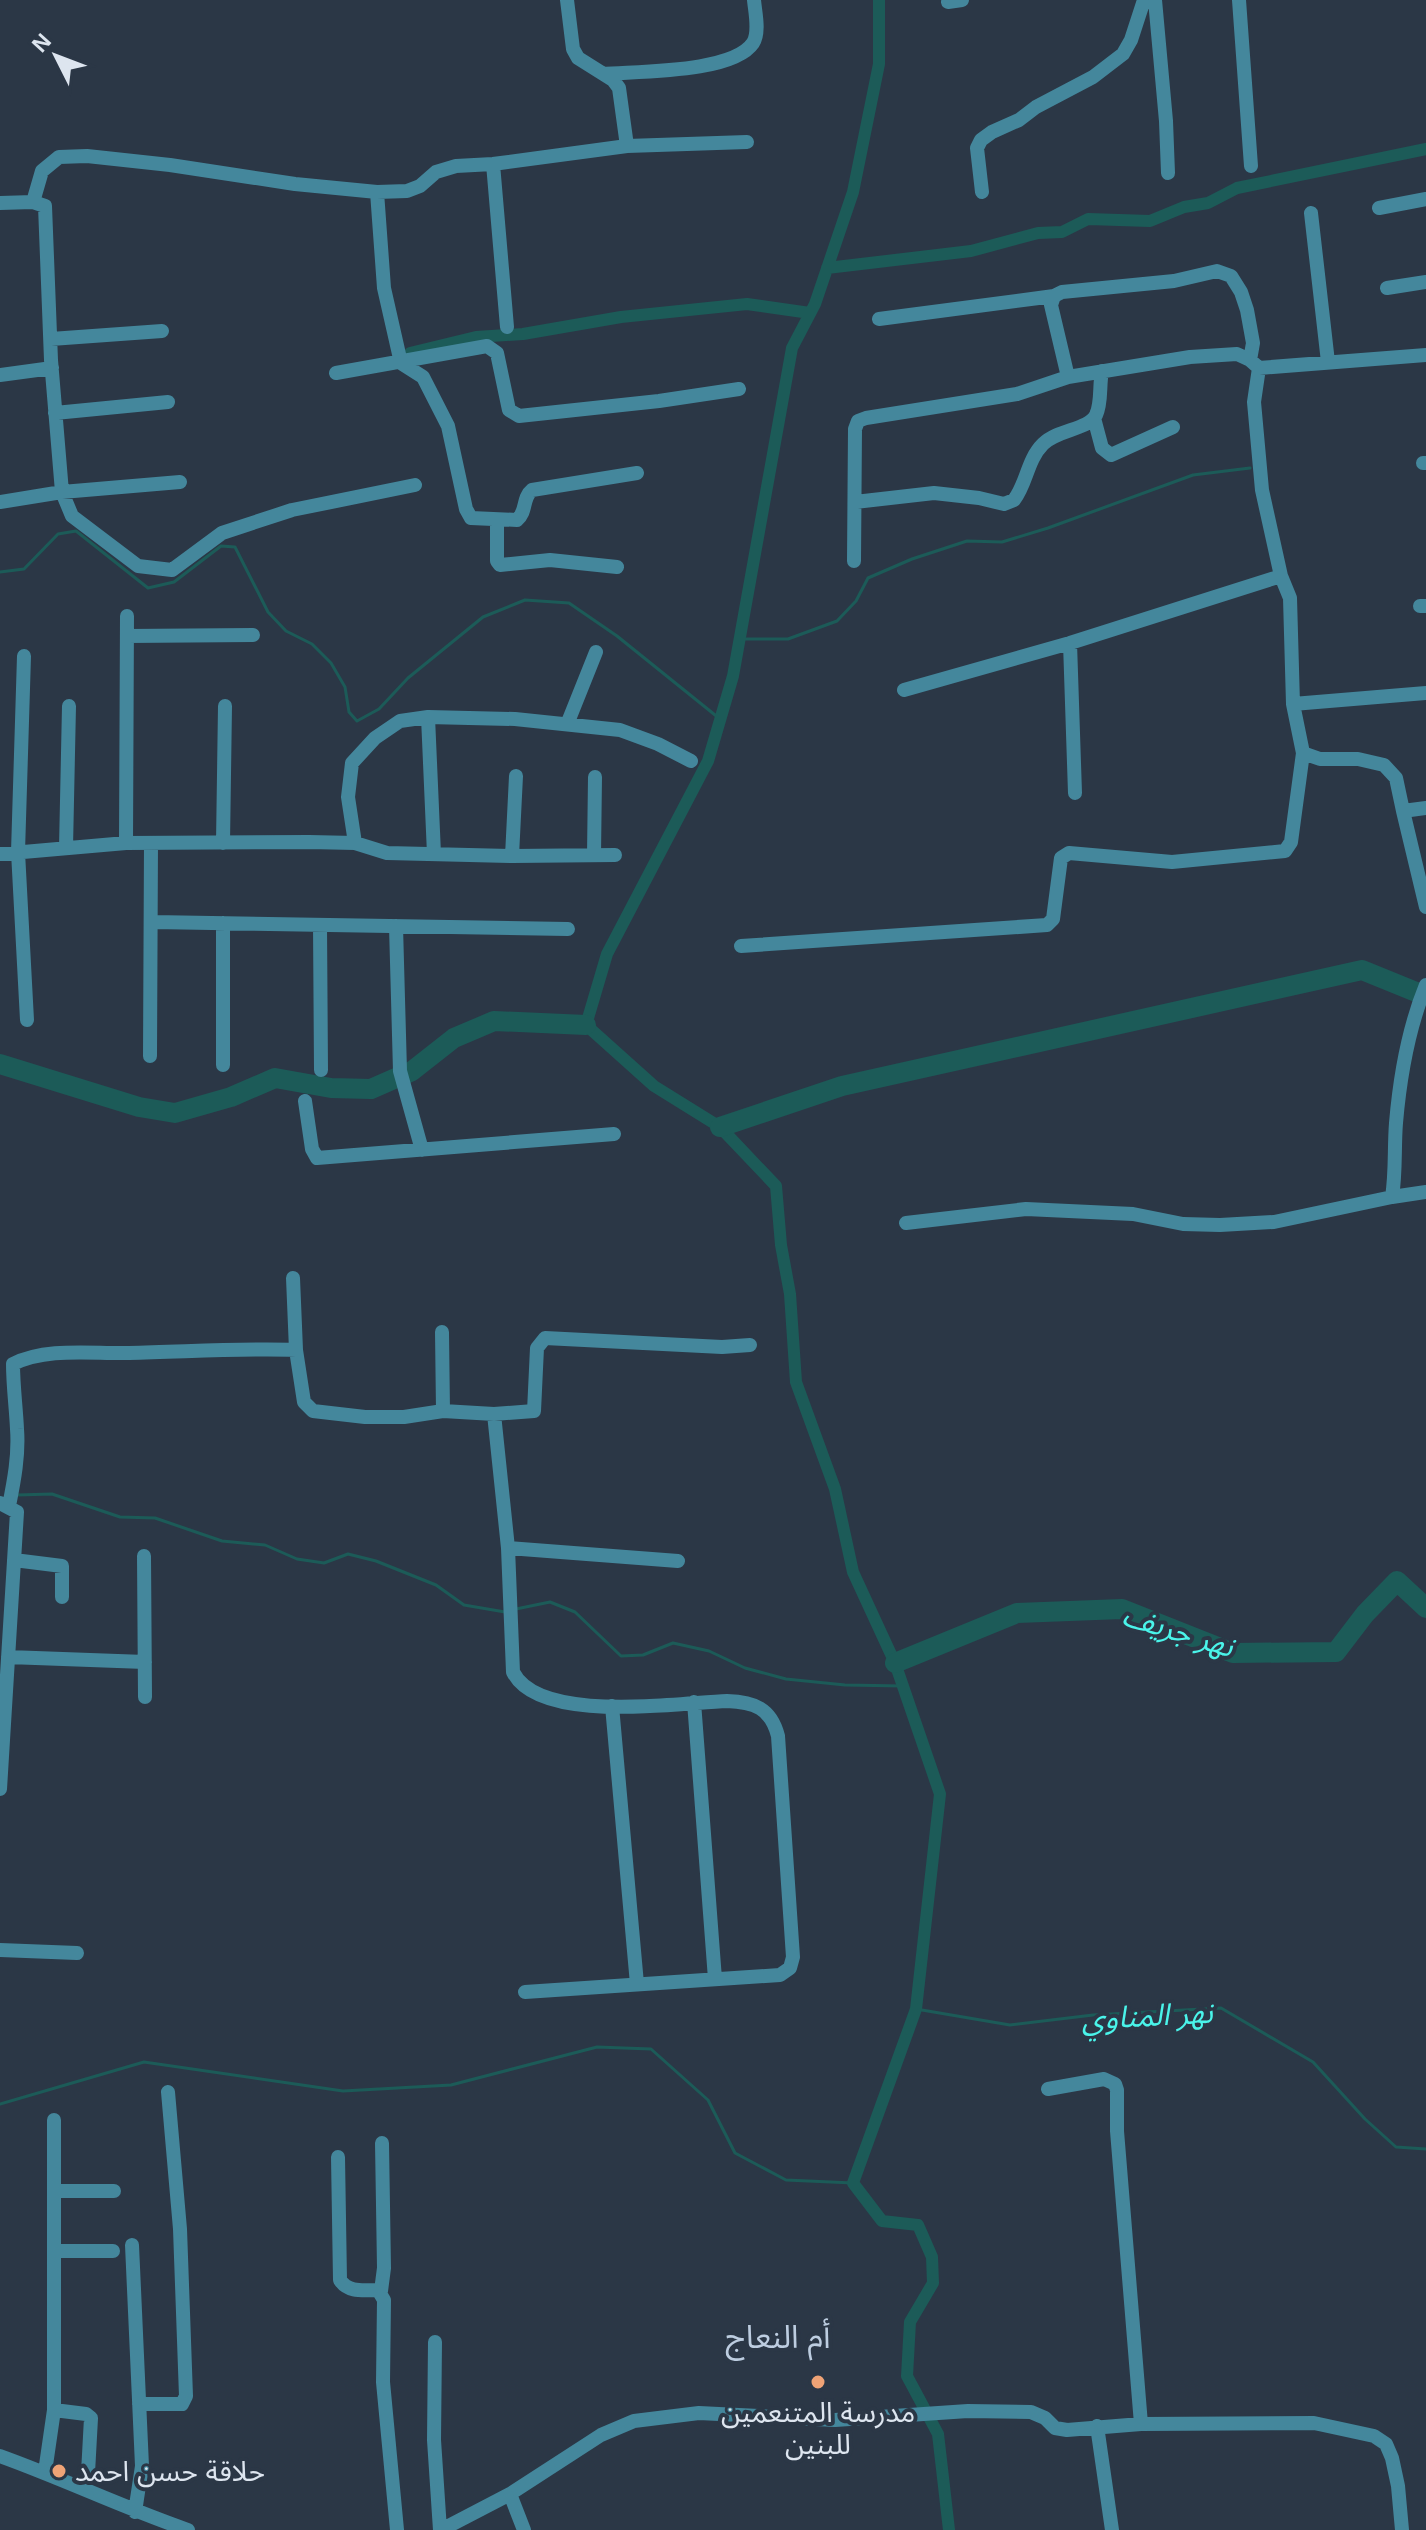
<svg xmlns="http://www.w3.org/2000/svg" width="1426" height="2530" viewBox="0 0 1426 2530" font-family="Helvetica,'Noto Sans Arabic',sans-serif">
  <rect width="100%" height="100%" fill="#2b3746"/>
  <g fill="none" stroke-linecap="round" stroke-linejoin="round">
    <path stroke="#1c5b58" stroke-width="3" d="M0 572 24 569 58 534 76 531 148 588 174 582 221 546 235 547 268 612 286 631 312 644 331 663 345 687 349 712 357 721 379 709 408 678 483 617 525 600 569 603 617 636 720 719
      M739 639H788L837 621 856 601 868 578 912 559 967 541 1002 542 1048 528 1193 475 1250 468
      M17 1495 52 1494 120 1517 155 1518 222 1541 265 1545 297 1559 324 1563 348 1554 376 1561 436 1585 464 1605 505 1612
      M516 1609 550 1602 575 1612 621 1656 643 1655 673 1643 709 1651 745 1668 786 1679 845 1685 903 1686
      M916 2009 1010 2025 1093 2015 1221 2008 1313 2062 1365 2119 1396 2147 1426 2149
      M0 2104 144 2062 343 2091 451 2085 597 2047 651 2049 708 2100 735 2153 786 2180 853 2183"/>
    <path stroke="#1c5b58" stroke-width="12" d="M879 0V64L853 192 815 304 792 348 733 676 708 761 607 954 586 1025 654 1086 720 1127 776 1186 781 1245 790 1294 796 1382 835 1489 853 1572 895 1663 940 1794 916 2009 853 2183 882 2221 918 2225 932 2257 933 2283 910 2322 907 2376 938 2434 949 2530
      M827 268 971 251 1038 233 1062 232 1088 219 1150 221 1184 207 1208 203 1237 188 1426 149
      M410 353 476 337 523 334 621 317 747 304 810 313"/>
    <path stroke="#1c5b58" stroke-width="20" d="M0 1064 139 1107 175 1113 231 1097 275 1078 331 1088 371 1089 412 1071 454 1038 494 1021 586 1025
      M720 1127 842 1086 1362 970 1426 996
      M895 1663 1017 1613 1122 1609 1233 1653 1336 1652 1365 1614 1397 1581 1426 1608"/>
    <path stroke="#44879c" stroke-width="14" d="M567 0 573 49 578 58 613 80 619 88 627 146
      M1155 0 1166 121 1168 173
      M1239 0 1251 166
      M948 2 962 0
      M603 74C638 71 733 73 753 43 760 32 755 12 754 0
      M493 164 507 327
      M377 192 384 288 401 363 423 377 448 426 466 509 471 518 517 520C527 512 522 498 532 490L637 473
      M982 192 977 148 981 140 992 132 1019 120 1036 107 1093 77 1123 54 1131 40 1144 0
      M33 202 45 206 51 360 62 492 72 516 138 566 172 570 222 533 292 510 415 485
      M0 203 33 202 42 171 59 157 87 156 170 165 295 184 377 192 407 191 420 186 436 172 456 166 493 164 627 146 747 142
      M1379 208 1426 199
      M1311 213 1328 362
      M1387 288 1426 282
      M879 319 1054 296
      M51 339 162 331
      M1426 355 1259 368 1254 402 1262 490 1281 576 1290 598 1293 704 1303 753 1320 759H1358L1384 765 1396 778 1403 811 1426 808
      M336 373 487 346 497 353 509 410 519 416 659 401 739 389
      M0 375 52 368
      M1068 377 1051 305 1054 296 1062 292 1174 281 1217 271 1231 276 1241 292 1247 310 1253 343 1250 360
      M55 413 168 402
      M1094 418 1102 448 1111 455 1173 427
      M1423 463H1426
      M0 502 62 492 180 482
      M855 502 934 493 979 498 1004 504 1014 500C1027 483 1027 460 1043 444 1058 429 1088 430 1096 415 1102 403 1099 385 1102 371
      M497 520V561L500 565 550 560 617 567
      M854 561 855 429 858 421 866 418 1017 394 1068 377 1190 357 1237 354 1250 360 1259 368
      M1420 606H1426
      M127 636 253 635
      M1070 643 1075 793
      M24 656 18 852 27 1020
      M904 690 1070 643 1281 576
      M1293 704 1426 693
      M428 717 434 854
      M568 722 596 652
      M1403 811 1426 907
      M126 843 127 616
      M223 843 225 706
      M355 843 348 797 352 763 375 738 400 721 428 717 515 719 620 730 658 744 691 761
      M66 848 69 706
      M0 854 126 843 309 842 355 843 387 853 512 856 615 855
      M594 855 595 777
      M512 856 516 776
      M153 922 568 929
      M320 925 321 1070
      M396 926 400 1071 422 1150
      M741 946 1047 925 1053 919 1061 858 1069 853 1172 862 1285 851 1291 842 1303 753
      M1426 985C1408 1029 1400 1076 1396 1123 1394 1148 1396 1172 1392 1197L1426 1192
      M150 1056 151 843
      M223 1065V923
      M305 1101 312 1149 317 1158 614 1134
      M906 1223 1026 1209 1133 1214 1183 1224 1220 1225 1274 1222 1392 1197
      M442 1332 443 1411
      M296 1350 304 1402 313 1411 365 1417H404L443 1411 494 1414 534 1411 537 1348 545 1338 722 1347 750 1345
      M494 1414 508 1548 513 1672C539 1724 676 1703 727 1701 754 1702 771 1708 778 1736L793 1957 790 1968 780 1975 525 1992
      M9 1506C14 1481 19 1455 17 1429 16 1407 13 1386 13 1364 47 1347 92 1354 129 1353 185 1352 240 1348 296 1350L293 1278
      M508 1548 678 1561
      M144 1556 145 1697
      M14 1560 62 1566V1597
      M8 1657 145 1662
      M694 1702 715 1979
      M612 1706 637 1984
      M0 1789 17 1512 0 1503
      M0 1950 77 1953
      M1048 2089 1104 2079 1115 2084 1117 2090V2131L1141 2424
      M338 2157 340 2280C348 2293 364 2290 378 2290L384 2300 383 2382 397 2530
      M55 2191H114
      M132 2245 142 2466 135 2512
      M54 2251H113
      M381 2291 384 2268 382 2143
      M435 2342 434 2440 440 2530
      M139 2404H182L186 2396 180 2229 168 2092
      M54 2410 86 2414 91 2418 88 2473
      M1097 2426 1112 2530
      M0 2456C64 2479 124 2508 188 2530
      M45 2472 54 2410V2120
      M510 2494 524 2530
      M441 2530 510 2494 601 2435 634 2421 699 2413 835 2420 968 2411 1031 2412 1045 2418 1055 2428 1067 2430 1141 2424 1314 2423 1374 2436 1386 2444 1392 2458 1398 2486 1402 2530"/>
  </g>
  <g fill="#efa376" stroke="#2b3746" stroke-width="3">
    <circle cx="818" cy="2382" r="8"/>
    <circle cx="59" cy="2471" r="8"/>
  </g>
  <g text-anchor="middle" stroke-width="8" stroke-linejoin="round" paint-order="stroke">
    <g font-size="28" fill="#dde5ef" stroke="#2b3746">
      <text x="818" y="2422">مدرسة المتنعمين<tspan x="818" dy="32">للبنين</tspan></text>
      <text x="75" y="2481" text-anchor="start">حلاقة حسن احمد</text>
    </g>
    <g font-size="30" font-style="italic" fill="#4af4ea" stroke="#2b3746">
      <text transform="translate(1178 1631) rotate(17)" y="10">نهر جريف</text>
      <text transform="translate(1147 2016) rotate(-3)" y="10">نهر المناوي</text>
    </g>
    <g font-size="32" fill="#bdcde0" stroke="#2b3746">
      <text x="778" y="2348">أم النعاج</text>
    </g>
  </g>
  <g transform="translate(56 56) rotate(312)" stroke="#2b3746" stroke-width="6" paint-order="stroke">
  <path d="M0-6L14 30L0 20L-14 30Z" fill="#dde5ef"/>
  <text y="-12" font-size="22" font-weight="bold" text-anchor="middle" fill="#dde5ef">N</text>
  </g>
</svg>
